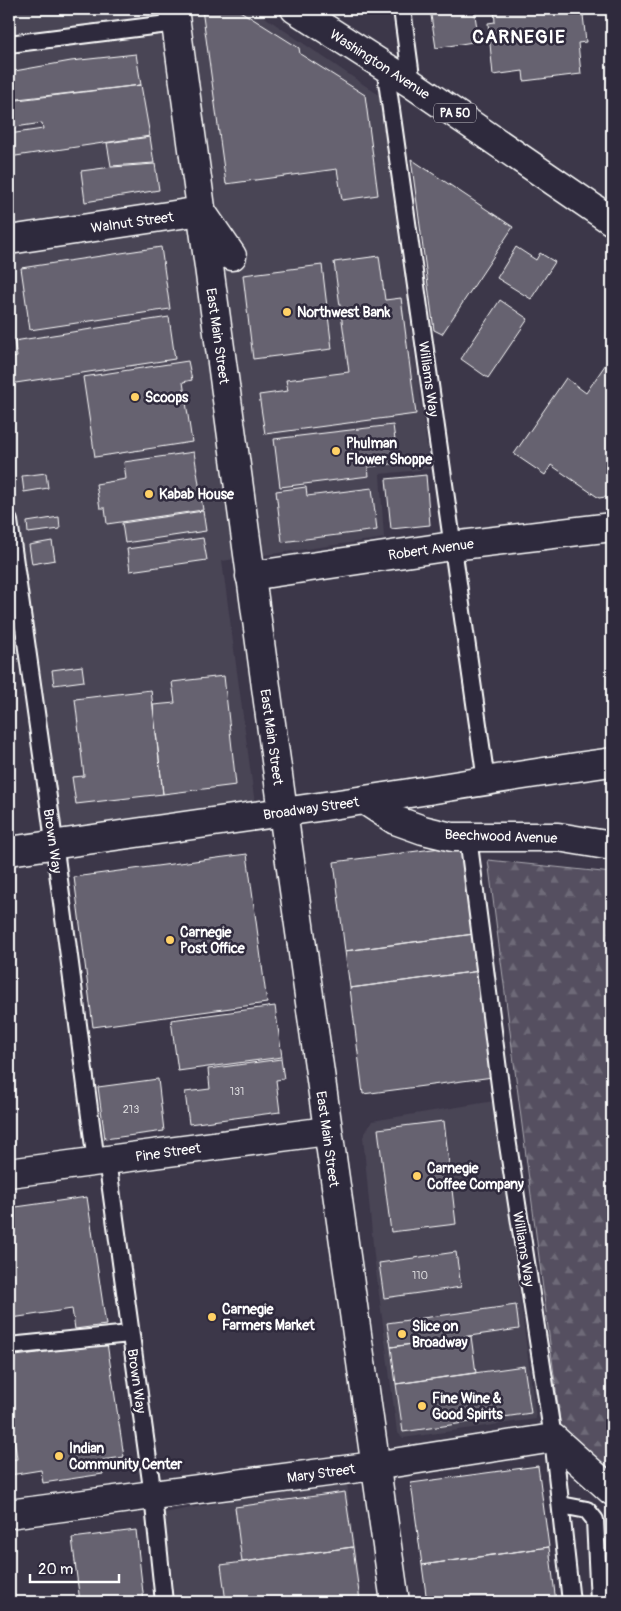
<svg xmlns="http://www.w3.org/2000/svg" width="621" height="1611" viewBox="0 0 621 1611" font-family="Pangolin,sans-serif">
  <defs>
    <pattern id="forest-firs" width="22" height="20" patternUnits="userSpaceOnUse" patternTransform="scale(1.25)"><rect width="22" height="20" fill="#555060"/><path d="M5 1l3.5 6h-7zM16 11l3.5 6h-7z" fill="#6e6a78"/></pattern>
  </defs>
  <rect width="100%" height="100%" fill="#3c3749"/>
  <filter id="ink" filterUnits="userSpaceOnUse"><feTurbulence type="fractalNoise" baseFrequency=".02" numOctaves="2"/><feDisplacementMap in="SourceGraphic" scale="10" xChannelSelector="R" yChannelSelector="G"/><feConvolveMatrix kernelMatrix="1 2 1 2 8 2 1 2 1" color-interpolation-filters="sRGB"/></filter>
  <g filter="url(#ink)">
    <path fill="#494455" d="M9 9H253L379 95 430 469 380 474 384 538 222 561 255 804 52 828 9 517Z
      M494 1101 536 1419 403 1438 397 1432 374 1256 363 1137 372 1121Z
      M347 1479 349 1505 362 1602H175L164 1513Z"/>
    <path fill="url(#forest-firs)" stroke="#aaa8b0" d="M488 860 612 873V1470L561 1429Z"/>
    <path fill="#666270" stroke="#fff" d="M202 9H237L299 48 300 54 365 95 378 195 342 200 337 169 226 184Z
      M430 9H474L479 41 436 48Z
      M494 9H595V13L583 15 586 42 578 43 581 74 524 81 523 71 493 75 488 23 495 22Z
      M136 54 141 85 9 100V72L71 61Z
      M141 85 150 136 9 157V134L43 129 42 123 9 128V101Z
      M150 137 154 163 111 166 107 143Z
      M411 159 513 227 442 334 434 330Z
      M155 164 159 190 85 202 81 171 112 167Z
      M161 247 170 309 30 330 21 268Z
      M516 247 536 260 540 253 555 262 531 299 497 278Z
      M379 256 385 300 401 298 416 414 265 434 259 395 288 391 286 380 349 372 334 262Z
      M322 265 332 349 253 359 243 275Z
      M500 300 528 319 488 378 461 359Z
      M169 317 175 359 9 384V359L17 357 14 341Z
      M612 355V496L599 498 551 465 545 475 514 454 566 378 586 393Z
      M188 361 192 380 183 382 192 442 95 457 83 377Z
      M393 425 398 463 368 467 369 476 280 487 274 439Z
      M194 452 203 510 107 524 105 508H100L96 484 126 479 124 462Z
      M46 473 48 488 24 492 22 476Z
      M426 475 430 525 391 529 386 479Z
      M306 487 307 496 372 488 377 530 282 542 276 491Z
      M203 511 206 531 125 543 122 523Z
      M59 517 60 529 28 533 27 522Z
      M203 538 207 560 130 571 127 549Z
      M52 541 55 560 32 564 29 545Z
      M82 666 84 681 54 685 52 670Z
      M224 676 236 785 163 794 153 705 175 703 172 682Z
      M151 690 163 794 76 804 72 777 84 776 75 699Z
      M463 845 474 934 345 951 334 862Z
      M247 854 267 1003 93 1027 74 877Z
      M474 934 480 971 350 988 345 951Z
      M480 971 493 1077 363 1094 350 988Z
      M275 1006 282 1057 178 1071 171 1020Z
      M281 1059 284 1079 276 1080 280 1112 189 1124 185 1092 210 1089 208 1069Z
      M158 1079 164 1131 105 1139 98 1087Z
      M444 1121 456 1224 391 1232 378 1129Z
      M87 1197 106 1325 75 1329 72 1309 12 1318 9 1293V1208Z
      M456 1252 461 1287 384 1298 379 1263Z
      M516 1305 519 1329 391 1347 387 1323Z
      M471 1336 476 1373 396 1384 391 1347Z
      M107 1343 124 1457 101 1460 103 1474 43 1483 41 1470 10 1475 9 1460 17 1459 12 1424H9V1357Z
      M524 1366 531 1413 403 1432 396 1384Z
      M538 1466 549 1547 422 1565 411 1483Z
      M345 1492 353 1547 242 1562 235 1507Z
      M136 1530 144 1602H80L72 1538Z
      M353 1547 360 1601 226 1602 221 1565Z
      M549 1547 556 1602H427L422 1565Z"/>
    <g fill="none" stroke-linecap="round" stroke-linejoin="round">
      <g stroke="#fff" stroke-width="20">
        <path id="service" d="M402 9 412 84
          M9 44 176 23
          M385 67 486 781
          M9 521 51 819 96 1162
          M468 837 506 1132 553 1438 571 1602
          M107 1160 153 1496 164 1602
          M9 1346 130 1334
          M561 1505 587 1510 595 1520 599 1602"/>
      </g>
      <g stroke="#fff" stroke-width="31">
        <path id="minor" d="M9 240 201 211 232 256
          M250 576 452 546 612 527
          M366 801 395 820 423 830 452 837H558L612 846
          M283 812C393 797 502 777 612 762
          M9 1173 327 1131
          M9 1514 374 1466 553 1438 612 1491"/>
      </g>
      <g stroke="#fff" stroke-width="31">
        <path id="tertiary" d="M283 812 395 1602"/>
      </g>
      <g stroke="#fff" stroke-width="31">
        <path id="primary" d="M295 9 412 84 612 221
          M9 851 283 812 174 9"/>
      </g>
      <use href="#service" stroke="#2f2a3d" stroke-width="16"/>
      <use href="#minor" stroke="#2f2a3d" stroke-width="28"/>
      <use href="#tertiary" stroke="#2f2a3d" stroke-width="28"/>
      <use href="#primary" stroke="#2f2a3d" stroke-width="28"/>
    </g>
  </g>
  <g fill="#ffd166" stroke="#2f2a3d" stroke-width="2">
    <circle cx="287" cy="312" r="5"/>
    <circle cx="135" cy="397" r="5"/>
    <circle cx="336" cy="451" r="5"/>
    <circle cx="149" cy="494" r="5"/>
    <circle cx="170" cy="940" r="5"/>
    <circle cx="417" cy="1176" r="5"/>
    <circle cx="212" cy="1317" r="5"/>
    <circle cx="402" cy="1334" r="5"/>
    <circle cx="422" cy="1406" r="5"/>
    <circle cx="59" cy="1456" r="5"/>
  </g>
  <g text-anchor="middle" stroke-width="5" stroke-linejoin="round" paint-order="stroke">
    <g font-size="11" fill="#d9d8db">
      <text x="237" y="1095">131</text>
      <text x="131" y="1113">213</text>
      <text x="420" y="1279">110</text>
    </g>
    <rect fill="#2f2a3d" stroke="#c1bfc5" stroke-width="1" x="434" y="103.5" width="42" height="19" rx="4"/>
    <g font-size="12" font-weight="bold" fill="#fff">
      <text x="455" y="117">PA 50</text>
    </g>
    <g font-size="14" fill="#fff" stroke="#2f2a3d">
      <text transform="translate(380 64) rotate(33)" y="5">Washington Avenue</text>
      <text transform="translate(132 222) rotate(-8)" y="5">Walnut Street</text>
      <text transform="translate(218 336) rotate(82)" y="5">East Main Street</text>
      <text transform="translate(429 379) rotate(82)" y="5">Williams Way</text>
      <text transform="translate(431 549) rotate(-8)" y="5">Robert Avenue</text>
      <text transform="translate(272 737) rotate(82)" y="5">East Main Street</text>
      <text transform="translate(311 808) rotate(-8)" y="5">Broadway Street</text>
      <text transform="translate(501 836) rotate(2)" y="5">Beechwood Avenue</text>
      <text transform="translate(53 841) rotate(82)" y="5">Brown Way</text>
      <text transform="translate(328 1139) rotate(82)" y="5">East Main Street</text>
      <text transform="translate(168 1152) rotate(-8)" y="5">Pine Street</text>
      <text transform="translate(524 1249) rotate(81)" y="5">Williams Way</text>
      <text transform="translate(137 1381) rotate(82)" y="5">Brown Way</text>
      <text transform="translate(321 1473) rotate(-8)" y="5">Mary Street</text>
    </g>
    <g font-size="14" font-weight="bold" fill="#fff" stroke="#2f2a3d" text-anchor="start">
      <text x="297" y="317">Northwest Bank</text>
      <text x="145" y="402">Scoops</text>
      <text x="346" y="448">Phulman<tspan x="346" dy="16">Flower Shoppe</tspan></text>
      <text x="159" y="499">Kabab House</text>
      <text x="180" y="937">Carnegie<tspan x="180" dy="16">Post Office</tspan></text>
      <text x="427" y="1173">Carnegie<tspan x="427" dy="16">Coffee Company</tspan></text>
      <text x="222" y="1314">Carnegie<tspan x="222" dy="16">Farmers Market</tspan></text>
      <text x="412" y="1331">Slice on<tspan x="412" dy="16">Broadway</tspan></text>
      <text x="432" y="1403">Fine Wine &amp;<tspan x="432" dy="16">Good Spirits</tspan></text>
      <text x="69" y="1453">Indian<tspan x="69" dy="16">Community Center</tspan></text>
    </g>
    <g font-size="19" font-weight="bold" letter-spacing="1" fill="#fff" stroke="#2f2a3d">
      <text x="519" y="43">CARNEGIE</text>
    </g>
  </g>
  <rect width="621" height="1611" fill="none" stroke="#2f2a3d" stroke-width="30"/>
  <rect x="15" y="15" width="591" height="1581" fill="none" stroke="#fff" stroke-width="2" filter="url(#ink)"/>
  <path d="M30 1574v8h89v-8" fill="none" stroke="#ffffff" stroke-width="2.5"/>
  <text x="38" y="1574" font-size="15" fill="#ffffff" stroke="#2f2a3d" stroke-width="4" paint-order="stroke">20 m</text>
</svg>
